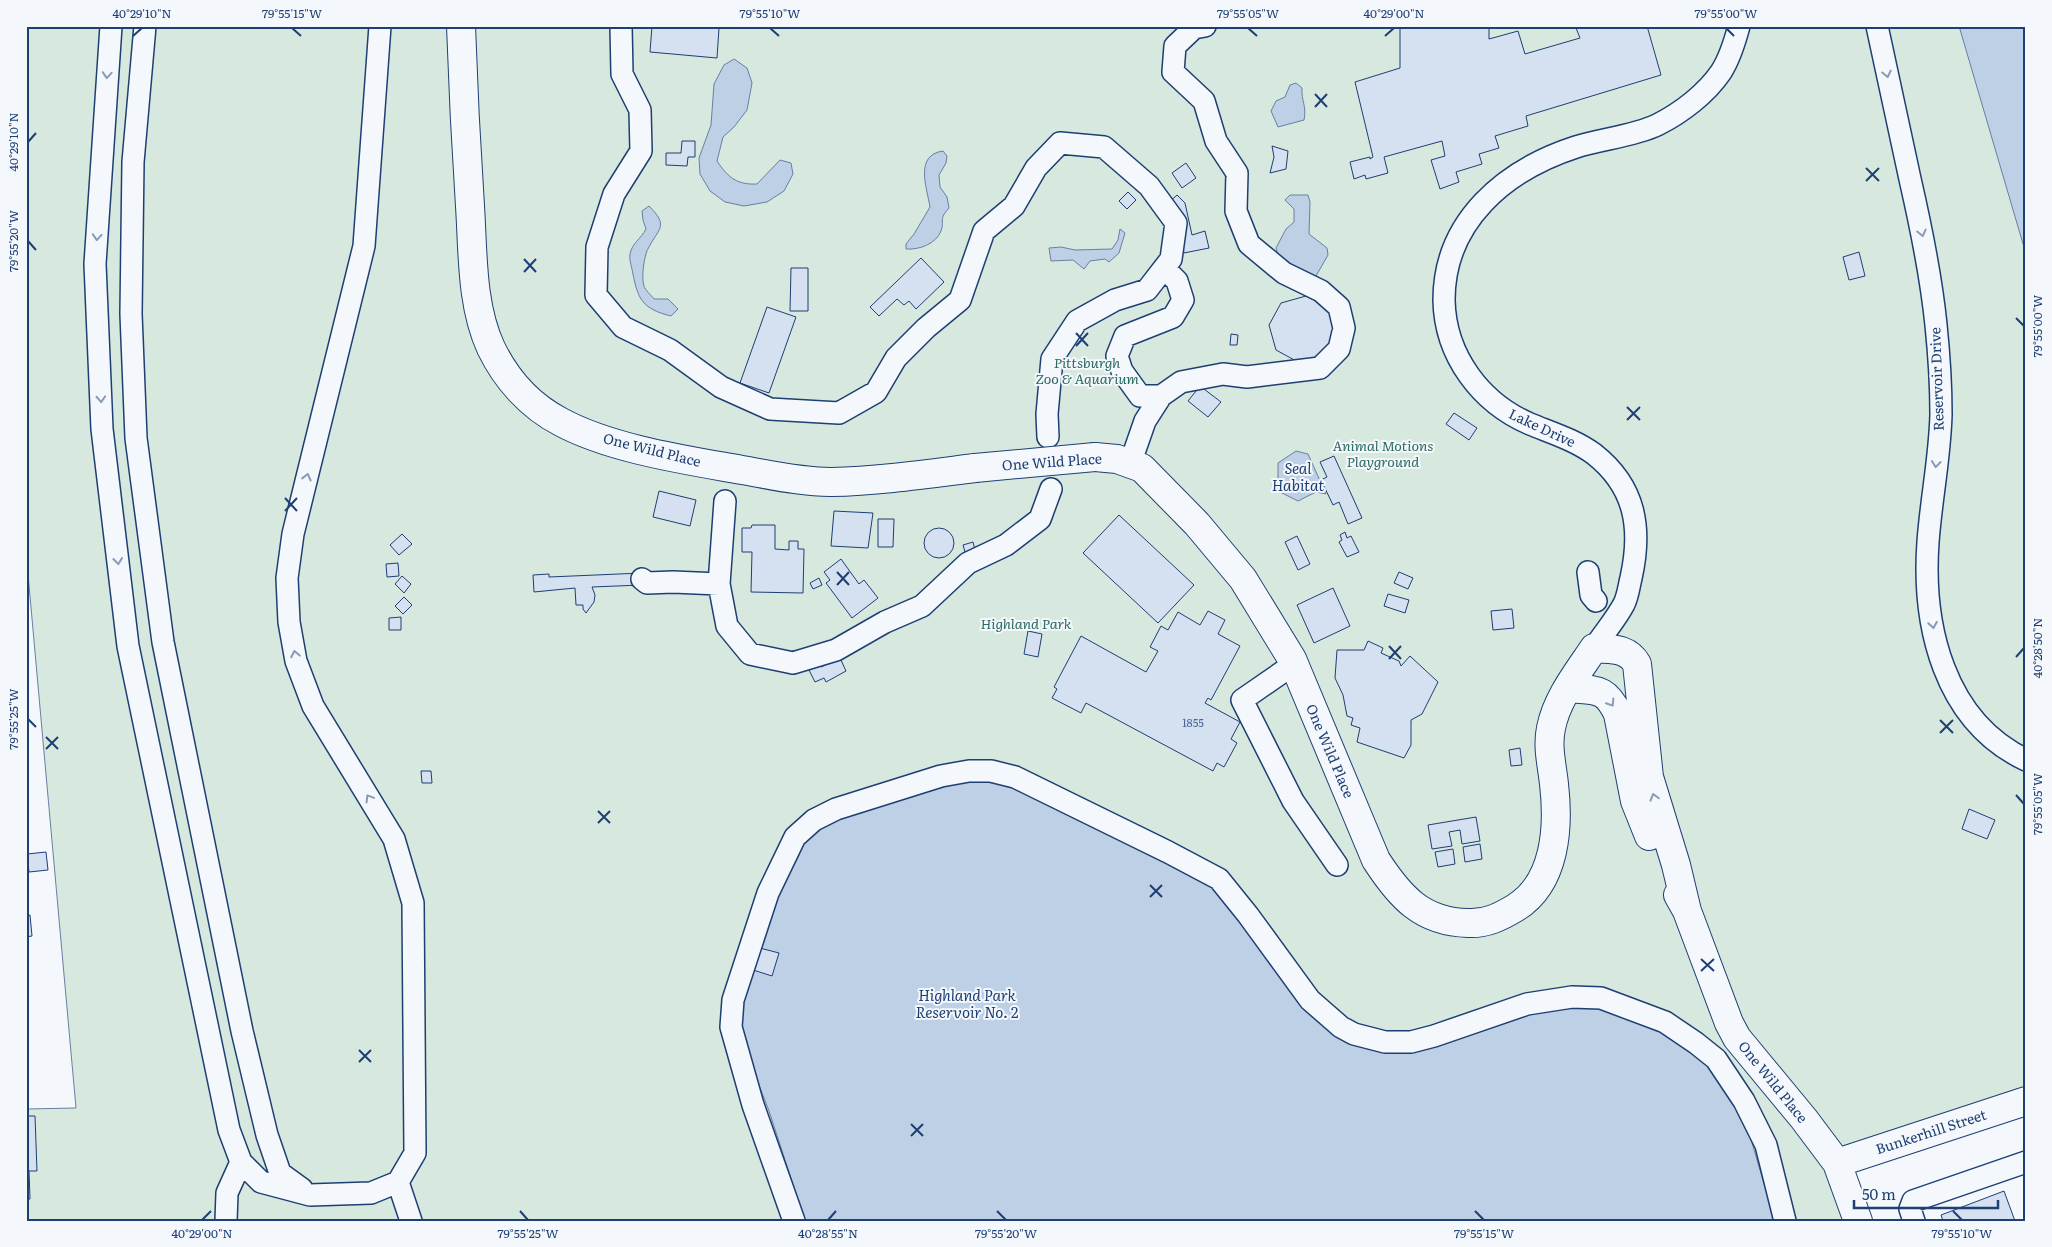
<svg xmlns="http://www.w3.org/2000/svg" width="2052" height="1247" viewBox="0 0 2052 1247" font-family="Literata,serif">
  <rect width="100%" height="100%" fill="#f4f7fb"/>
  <path fill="#d7e8df" stroke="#687fa3" d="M26 26H2026V1101L1837 1163 1858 1221H26V1109L76 1108 28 574 26 573Z"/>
  <path fill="#bed0e5" stroke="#687fa3" d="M1959 26H2026V254Z
    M734 59 747 68 752 83 747 110 734 127 723 137 717 161C728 178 738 185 757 184L780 160 791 163 793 174 784 191 767 202 744 206 725 202 710 191 700 174 699 158 711 125 714 84 724 65Z
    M1296 83 1302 88C1301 101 1307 106 1304 120L1278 127 1271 111 1276 101 1285 97 1290 85Z
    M943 151 947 156 946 163 939 175 940 187 947 197 949 208C938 220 945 220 941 231 936 244 919 250 906 249V244L914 234 930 207C927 188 914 155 943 151Z
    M1290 195H1308L1310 202 1309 234 1327 248 1328 255 1316 276C1300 272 1280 265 1276 248L1286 229 1294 222V209L1285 200Z
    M649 206C669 226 659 228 649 247 644 254 641 278 644 286 645 290 651 295 654 299H668L678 309 671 316C643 309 638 300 633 274 632 268 629 260 630 254 632 243 641 239 646 229L643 220 642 211Z
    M1120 229 1125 233 1119 253 1109 262 1105 259 1090 261 1084 269 1073 260 1051 261 1049 248 1061 247 1075 250 1112 249 1118 240Z
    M1296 451 1308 454 1326 494 1316 492 1298 501 1278 491V463Z
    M1000 780 1213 887 1342 1038 1439 1043 1535 1013 1577 1004 1612 1009 1642 1018 1699 1053 1730 1091 1750 1136 1775 1221H805L769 1111 745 1049 741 1032V1002L762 933 799 848 819 828 844 817 946 782Z"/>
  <path fill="#d5e0f0" stroke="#1d3f73" d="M652 26H709L719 28 717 58 650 52Z
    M1400 26H1489V39L1518 31 1525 54 1580 38 1576 28 1581 26H1647L1661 75 1526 116 1528 126 1495 136 1499 148 1479 154 1482 164 1456 172 1459 182 1440 189 1431 160 1445 156 1442 141 1384 157 1388 173 1366 179 1365 175 1354 179 1350 162 1370 157V159L1373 157 1355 82 1400 68Z
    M682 141H695V157H688L687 166 666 165V153H681Z
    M1272 146 1288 151 1286 169 1270 173 1274 157Z
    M1186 163 1196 178 1182 188 1172 173Z
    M1128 192 1136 200 1127 209 1119 201Z
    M1177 195 1185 203 1192 235 1205 231 1209 248 1184 253 1176 214 1166 205Z
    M1859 252 1865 276 1849 280 1843 257Z
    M921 258 944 282 916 309 909 301 904 305 897 299 879 316 870 307Z
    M791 268H808V311H790Z
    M1306 296 1329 308 1336 333 1323 355 1298 362 1276 350 1269 325 1281 303Z
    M767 307 796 317 769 393 740 383Z
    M1231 334 1238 335 1237 345H1230Z
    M1200 386 1221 402 1208 417 1188 401Z
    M1454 413 1477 428 1469 440 1446 424Z
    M1334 456 1362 518 1348 524 1339 502 1333 505 1321 480 1327 477 1320 462Z
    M659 491 696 500 690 526 653 517Z
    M834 511 873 513 868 548 831 546Z
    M1119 515 1194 585 1158 623 1083 553Z
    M878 519H894L893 547H878Z
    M752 525H775V549L789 550V541H798V549H804L803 593 751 592 752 552H742V528H751Z
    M924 543a15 15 0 1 1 30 0a15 15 0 1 1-30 0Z
    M1345 532 1347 538 1351 536 1359 552 1347 557 1339 542 1342 540 1340 535Z
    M402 534 412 544 399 555 390 545Z
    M1297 536 1310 564 1298 570 1285 542Z
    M973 542 975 550 965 552 963 545Z
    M841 559 859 584 864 580 878 598 852 618 826 583 830 580 824 572Z
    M398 563 399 576 387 577 386 564Z
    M1399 572 1413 578 1408 589 1394 583Z
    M642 573V585L592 587 595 595 594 602 586 613 583 609V605H576L575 588 534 592 533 575 549 574V577Z
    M402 576 411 584 404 593 395 584Z
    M819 578 822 585 813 589 810 583Z
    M1333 588 1350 626 1314 643 1297 605Z
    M1388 594 1409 600 1405 613 1384 606Z
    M404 597 412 605 403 614 395 606Z
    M1512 609 1514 628 1493 630 1491 611Z
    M1208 611 1225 620 1218 634 1240 646 1211 700 1208 698 1205 703 1240 722 1231 739 1237 743 1224 767 1217 763 1213 771 1086 703 1081 713 1052 698 1057 689 1054 687 1081 636 1146 672 1158 651 1150 647 1161 626 1168 630 1178 612 1200 625Z
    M401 617V630H389V618Z
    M1028 631 1042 634 1038 657 1024 654Z
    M1368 641 1383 648 1381 653 1399 661 1401 666 1410 656 1438 682 1422 714 1411 720V745L1404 758 1357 742 1360 728 1351 725 1353 718 1347 716 1343 695 1335 678 1337 650H1364Z
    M840 658 846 671 826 682 824 678 815 682 809 670 820 665 821 667Z
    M1520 748 1522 765 1511 766 1509 750Z
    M421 771H431L432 783H422Z
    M1969 809 1995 820 1987 839 1962 829Z
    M1476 817 1480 841 1462 844 1460 830 1449 832 1452 846 1432 849 1428 825Z
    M1480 844 1482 859 1465 862 1463 847Z
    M1453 849 1455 864 1438 867 1435 852Z
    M46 852 48 870 29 872 27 854Z
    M30 915 32 936 26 937V916Z
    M756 947 779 953 772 976 750 969Z
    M26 1116H35L37 1171H29L30 1199H26Z
    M2004 1191 2015 1221H1943L1941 1215Z"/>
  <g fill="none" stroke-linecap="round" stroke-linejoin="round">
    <g stroke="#1d3f73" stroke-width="24">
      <path id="minor" d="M111 26 95 264 102 429 128 646 229 1130 241 1162 261 1182 310 1195 371 1193 398 1182 415 1153 413 903 394 839 313 706 296 661 289 622 287 578 293 534 364 246 380 26
        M145 26 133 162 131 314 136 438 163 642 242 1031 267 1135 280 1173 302 1189
        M621 26 622 74 640 110 641 151 614 194 597 247 596 295 623 327 670 350 721 387 770 409 839 413 876 392 896 358 926 328 960 300 984 231 1014 206 1036 168 1060 143 1104 147 1149 186 1176 223 1171 259 1147 290 1115 300 1077 321 1052 359 1047 414 1048 437
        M1877 26C1888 77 1899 128 1910 179 1921 227 1931 275 1936 325 1939 354 1941 384 1941 414 1940 457 1931 500 1928 542 1922 626 1944 721 2026 760
        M1164 268 1177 281 1183 300 1173 317 1125 336 1117 356 1122 371 1140 396H1161L1181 382 1223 374 1247 377 1320 368 1339 349 1344 328 1339 307 1321 291 1284 273 1249 244 1236 211 1237 173 1216 141 1204 101 1173 72 1175 46 1194 28 1205 26
        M1130 464 1145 421 1161 396
        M1588 572 1591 595 1596 601
        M642 579 647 583 673 582 719 584 727 626 750 654 793 663 836 650 885 622 922 606 968 563 1006 545 1040 519 1051 489
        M719 584 725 501
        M1594 648C1604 633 1616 619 1624 604 1628 596 1629 586 1631 578 1642 529 1636 487 1594 454 1575 440 1552 433 1530 424 1481 403 1445 356 1444 300 1444 221 1505 170 1576 147 1601 139 1634 136 1657 125 1681 113 1706 94 1721 72 1730 58 1735 41 1739 26
        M1294 664 1242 700 1293 801 1337 865
        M398 1182 411 1221
        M226 1221 227 1193 241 1162
        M794 1221 753 1105 731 1027 733 1000 768 893 795 837 814 820 836 809 941 776 969 771H991L1015 777 1168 852 1219 879 1248 915 1310 1000 1341 1027 1354 1034 1385 1042H1411L1434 1036 1527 1004 1572 997 1601 998 1665 1022 1696 1043 1716 1059 1744 1101 1766 1145 1785 1221
        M1914 1221 1910 1209 1913 1201 2026 1162"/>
    </g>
    <g stroke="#1d3f73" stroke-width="30">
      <path id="major" d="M461 26C463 86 466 146 470 206 473 252 471 305 491 348 506 379 530 406 561 422 611 449 686 460 742 470 771 475 801 482 831 482 879 481 927 474 975 468
        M1095 457 1117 459 1142 468 1197 524 1243 579 1292 659 1376 860C1400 897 1422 922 1468 923 1486 924 1500 917 1515 908 1556 883 1559 827 1554 784 1552 765 1547 747 1551 728 1557 698 1578 672 1594 648 1612 650 1627 647 1637 664L1649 777 1676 865 1687 911
        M1568 688C1595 691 1605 686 1618 714L1635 801 1649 836
        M1678 895 1687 911 1729 1023 1737 1038 1804 1119 1837 1163 1858 1221
        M1837 1163 2026 1101"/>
    </g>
    <use href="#minor" stroke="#f4f7fb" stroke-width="21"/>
    <use href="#major" stroke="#f4f7fb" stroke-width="28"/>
    <g stroke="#1d3f73" stroke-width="30" stroke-linecap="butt">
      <path id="major-bridge" d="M975 468 1095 457"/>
    </g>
    <use href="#major-bridge" stroke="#f4f7fb" stroke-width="28"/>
  </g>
  <defs><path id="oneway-chevron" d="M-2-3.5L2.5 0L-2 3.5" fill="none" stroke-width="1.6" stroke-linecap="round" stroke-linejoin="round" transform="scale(1.25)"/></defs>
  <g stroke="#889bb7">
    <use href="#oneway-chevron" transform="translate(1887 74) rotate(78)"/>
    <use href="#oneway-chevron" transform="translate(107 75) rotate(94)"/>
    <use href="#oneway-chevron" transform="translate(1922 233) rotate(77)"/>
    <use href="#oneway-chevron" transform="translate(97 237) rotate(94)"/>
    <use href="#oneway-chevron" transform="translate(101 399) rotate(87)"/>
    <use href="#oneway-chevron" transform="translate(1936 464) rotate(96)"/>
    <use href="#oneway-chevron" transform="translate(307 477) rotate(-76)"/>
    <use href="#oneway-chevron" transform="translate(118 561) rotate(83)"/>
    <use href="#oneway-chevron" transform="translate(1933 625) rotate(81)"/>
    <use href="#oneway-chevron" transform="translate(295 654) rotate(-101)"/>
    <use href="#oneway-chevron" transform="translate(1611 703) rotate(57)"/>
    <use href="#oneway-chevron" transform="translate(1654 797) rotate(-106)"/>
    <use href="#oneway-chevron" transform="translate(369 798) rotate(-121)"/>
  </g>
  <path fill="none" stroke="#1d3f73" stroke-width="2" d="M292 28 301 36M770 28 779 36M1248 28 1257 36M1726 28 1734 36M133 36 142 28M1385 36 1394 28M1315 94 1327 107M1315 107 1327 94M28 142 36 133M1866 168 1879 181M1866 181 1879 168M28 241 36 250M524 259 536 272M524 272 536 259M2016 318 2024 326M1076 333 1088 346M1076 346 1088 333M1627 407 1640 420M1627 420 1640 407M285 498 297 511M285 511 297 498M837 572 849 585M837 585 849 572M1389 646 1401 659M2016 657 2024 648M1389 659 1401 646M28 719 36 727M1940 720 1953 733M1940 733 1953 720M46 737 58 749M46 749 58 737M2016 795 2024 804M598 811 610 823M598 823 610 811M1150 885 1162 897M1150 897 1162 885M1701 959 1714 971M1701 971 1714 959M359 1050 371 1062M359 1062 371 1050M911 1124 923 1136M911 1136 923 1124M520 1211 528 1220M997 1211 1006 1220M1475 1211 1484 1220M1953 1211 1962 1220M202 1220 211 1211M828 1220 836 1211"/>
  <g text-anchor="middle" stroke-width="4" stroke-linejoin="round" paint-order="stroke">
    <g font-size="11" fill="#4b6792">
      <text x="1193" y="727">1855</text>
    </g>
    <g font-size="14" font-style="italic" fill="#2c6c60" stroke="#f4f7fb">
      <text x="1087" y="368">Pittsburgh<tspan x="1087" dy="16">Zoo &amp; Aquarium</tspan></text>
      <text x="1383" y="451">Animal Motions<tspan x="1383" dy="16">Playground</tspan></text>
      <text x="1026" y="629">Highland Park</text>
    </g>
    <g font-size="14" fill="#1d3f73" stroke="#f4f7fb">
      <text transform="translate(1937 379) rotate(-92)" y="5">Reservoir Drive</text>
      <text transform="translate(1542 428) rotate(25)" y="5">Lake Drive</text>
      <text transform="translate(652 450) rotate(14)" y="5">One Wild Place</text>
      <text transform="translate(1052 462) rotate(-4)" y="5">One Wild Place</text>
      <text transform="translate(1330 751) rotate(67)" y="5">One Wild Place</text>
      <text transform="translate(1773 1082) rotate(51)" y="5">One Wild Place</text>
      <text transform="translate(1931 1132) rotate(-18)" y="5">Bunkerhill Street</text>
    </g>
    <g font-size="15" font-style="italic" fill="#1d3f73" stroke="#f4f7fb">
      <text x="1298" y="474">Seal<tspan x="1298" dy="17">Habitat</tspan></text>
      <text x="967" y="1001">Highland Park<tspan x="967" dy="17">Reservoir No. 2</tspan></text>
    </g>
  </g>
  <rect width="2052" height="1247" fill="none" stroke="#f4f7fb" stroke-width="55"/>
  <path d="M1854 1200v8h144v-8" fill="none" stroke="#1d3f73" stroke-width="2.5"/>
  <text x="1862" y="1200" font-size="15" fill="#1d3f73" stroke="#f4f7fb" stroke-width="4" paint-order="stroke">50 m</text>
  <rect x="28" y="28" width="1996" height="1192" fill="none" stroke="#1d3f73" stroke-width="2"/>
  <g font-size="12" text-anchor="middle" fill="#1d3f73">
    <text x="142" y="18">40°29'10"N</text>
    <text x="292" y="18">79°55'15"W</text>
    <text x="770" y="18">79°55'10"W</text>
    <text x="1248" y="18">79°55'05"W</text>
    <text x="1394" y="18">40°29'00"N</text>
    <text x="1726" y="18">79°55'00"W</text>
    <text transform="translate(14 142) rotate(-90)" y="4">40°29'10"N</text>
    <text transform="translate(14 241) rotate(-90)" y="4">79°55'20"W</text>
    <text transform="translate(2038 326) rotate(-90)" y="4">79°55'00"W</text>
    <text transform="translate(2038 648) rotate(-90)" y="4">40°28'50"N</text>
    <text transform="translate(14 719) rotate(-90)" y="4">79°55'25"W</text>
    <text transform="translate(2038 804) rotate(-90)" y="4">79°55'05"W</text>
    <text x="202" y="1238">40°29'00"N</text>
    <text x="528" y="1238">79°55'25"W</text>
    <text x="828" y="1238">40°28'55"N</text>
    <text x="1006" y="1238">79°55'20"W</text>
    <text x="1484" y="1238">79°55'15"W</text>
    <text x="1962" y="1238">79°55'10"W</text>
  </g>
</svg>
